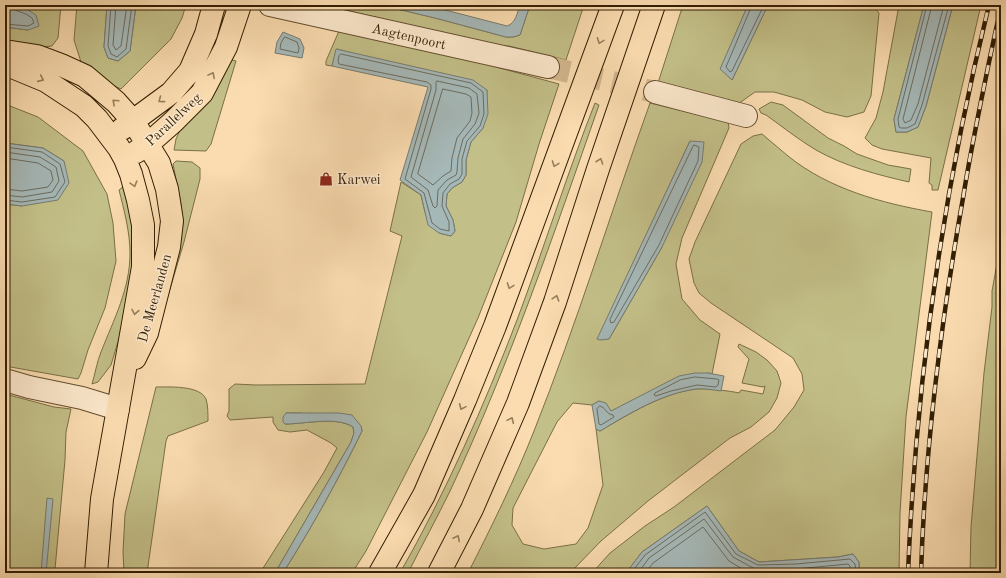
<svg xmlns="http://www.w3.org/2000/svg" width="1006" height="578" viewBox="0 0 1006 578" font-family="'Old Standard TT',serif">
  <rect width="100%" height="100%" fill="#fadcb0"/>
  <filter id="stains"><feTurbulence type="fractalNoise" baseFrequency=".005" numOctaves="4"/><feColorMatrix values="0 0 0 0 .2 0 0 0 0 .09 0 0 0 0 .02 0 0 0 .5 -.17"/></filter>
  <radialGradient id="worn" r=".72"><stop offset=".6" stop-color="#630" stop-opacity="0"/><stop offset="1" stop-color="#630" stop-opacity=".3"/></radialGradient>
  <path fill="#c3bf88" stroke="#7b6f46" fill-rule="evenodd" d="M5 5H61L58 38 52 46 35 48 5 44V27L28 30 14 6Z
    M77 5H107L104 47 108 58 118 61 130 51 136 5H186L182 18 171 39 121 89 99 79 81 62 74 40Z
    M325 5H381L439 19 506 37H513L520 35 530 5H584L566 60 509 46H493Z
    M683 5H748L721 69 732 80 768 5H872L879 13 871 96 864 112 847 117 825 112 802 100 774 92H755L738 104 657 86Z
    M899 5H924L894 119 896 132H907L918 127 926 106 953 5H981L938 190H932V185L929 183 931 158 882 149 872 145 865 138 876 118 883 92Z
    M339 31 459 57 559 84 539 144 516 222 478 318 427 432 366 551 352 573H283C312 527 338 480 362 431L361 426 301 413H286L285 424C305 424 336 416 353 427L354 433 351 442 275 573H260L324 472 337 448 331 443 307 430 290 432 278 430 273 422V417L230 420 227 416 229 411V389L235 384 256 385 365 384 402 236 390 231 401 182 421 195 425 212 439 233 451 236 455 231 453 220 446 206 447 194 452 188 462 182 466 175V160L471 142 483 128 487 90 337 49 332 66 326 65V61Z
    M229 59 236 61 211 144 206 151 174 150 176 139 182 126Z
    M771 102 783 105 828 138 844 146 857 154 888 165 911 169 909 182C878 175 844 166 816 150 799 140 783 127 766 115L761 113 759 109Z
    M595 103 599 105C554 234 509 365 451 489 437 518 422 545 408 573H400C446 492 484 406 517 320 544 248 567 174 595 103Z
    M650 103 728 122 729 128 682 238 676 264 682 299 700 320 720 334 712 374 708 373 611 411 599 401 592 405 573 403 557 422 513 508 512 525 523 544 544 549 576 544 588 528 603 485 596 429 600 431C629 414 663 393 696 389 705 388 731 391 739 393L741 390 763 394 765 386 763 387 742 383 749 359 738 347 739 344 756 352 767 360 777 371 781 383 777 398 769 412 751 427 730 438 648 501 601 541 570 573H468C492 526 515 479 534 431 577 323 611 212 650 103ZM690 141 662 247 609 339H598Z
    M5 104 38 117 83 151 107 194 113 223 116 261 105 308 88 350 81 373 78 379 5 366V204L22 206 64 161 43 148 5 143Z
    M762 134C771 141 779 149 788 156 829 189 881 203 932 212L906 417 900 513 899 573H859V562L853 554 838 557 759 562 739 551 707 506 642 552 626 573H592L610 553 645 526 674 507 775 430 794 407 804 390 802 374 793 358 711 303 699 293 694 283 689 259 695 242 741 144 753 136Z
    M176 161 192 162 200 168V179L184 242 156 336 183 222 181 204 173 164Z
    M124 186 133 212 137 254 126 315 111 365 98 382 92 384C95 374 97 362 101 352 114 319 130 289 130 253 130 232 124 210 119 190Z
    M1001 242V573H970L971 527 984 373 992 307V291Z
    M156 387C168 387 200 385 206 399 208 405 208 414 208 421L168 436 166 441 147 573H124L123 552 125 514Z
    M5 394 54 407 71 409 66 432 65 460 55 569 56 573H5Z"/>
  <path fill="#a5b8b8" stroke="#777b70" d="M5 5 28 10 36 15 39 26 28 30 5 27Z
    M107 5H136L130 51 118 61 108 58 104 47Z
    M381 5H426L507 26C516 23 517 13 520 5H530L520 35 513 37H506L439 19Z
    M748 5H768L732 80 720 69Z
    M924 5H953L926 106 918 127 907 132H896L894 119Z
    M283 32 300 39 304 48 302 58 275 53 277 42Z
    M336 49 473 80 487 90 488 114 483 128 471 142 466 160V175L462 182 452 188 447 194 446 206 453 220 455 231 451 236 439 233 428 225 421 195 400 180 428 87 332 66Z
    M690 141 704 142 702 162 662 247 609 339 600 340 597 339Z
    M5 143 43 148 64 161 69 183 58 200 22 206 5 204Z
    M695 373H708L724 376 721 391C713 390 704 388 696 389 661 394 630 413 600 431L596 429 592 405 599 401 606 403 611 411 679 376Z
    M286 413H339L352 415 361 426 362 431C338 480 312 527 283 573H275L351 442 354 433 353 427C337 416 305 424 285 424L283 422V417Z
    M47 498 53 499 46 573H41Z
    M707 506 739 551 759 562 838 557 853 554 859 562V573H626L642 552Z"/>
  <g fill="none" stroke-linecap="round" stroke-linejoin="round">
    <path stroke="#6c6c5e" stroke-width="1" d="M111 5 108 46 111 54 117 57 126 49 132 5
      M116 5 113 45 116 50 121 46 127 5
      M752 5 726 67 730 72 732 71 764 5
      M927 5 898 119 899 127 901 128H907L915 124 922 105 949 5
      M932 5 903 119 905 123 911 120 918 104 944 5
      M5 24 28 26 34 23 32 18 26 14 15 10 13 5
      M285 37 297 42 299 48 298 53 280 49 281 43Z
      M341 54 471 83 483 92 484 114 480 126 467 141 462 159V174L459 179 450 184 443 193 442 206 449 222V231L440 229 432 223 424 193 405 179 431 89V85L427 82 339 64 338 61 339 56Z
      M437 81 469 88 477 94 479 113 475 124 463 139 458 158 457 172 456 175 447 180 438 190 437 206 435 208 433 206 428 190 411 177 436 90V83Z
      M443 89 466 94 471 97 472 113 470 121 457 138 452 158 451 171 443 176 433 185 418 174Z
      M694 145 699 147 698 161 659 245 614 322 611 323 610 320Z
      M5 147 42 152 60 164 65 182 55 197 22 202 5 200
      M5 152 40 157 56 167 59 181 52 192 22 197 5 195
      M5 158 38 163 51 171 53 180 48 187 22 191 5 189
      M695 377 717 379 719 380 718 385 716 387 697 385 671 391 656 396 654 395 655 393 680 380Z
      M600 406C606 408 606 414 613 415L614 417 601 425 599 424 597 409Z
      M631 573 645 555 705 512 736 554 758 565 796 564 850 559 855 564 856 573
      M638 573 649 558 704 519 733 557 757 570 796 569 848 564 850 566V573
      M645 573 653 563 703 527 729 561 749 573"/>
    <path stroke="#d2b68d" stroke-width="22" stroke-dasharray="22 11" stroke-linecap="butt" d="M548 67 655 92"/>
    <g stroke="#654e2e" stroke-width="24">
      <path id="minor" d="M270 5 548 67
        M655 92 746 116
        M5 380 29 387 82 398 118 409"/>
    </g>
    <g stroke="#331f03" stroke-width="24">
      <path id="major" d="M5 51 37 56 61 65 85 76 116 102 133 121 159 163 167 189 172 221 169 247 147 333 135 358
        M5 64 46 81 84 106 97 119 119 148 125 159 131 174 138 200 143 225V267L102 499 96 573
        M122 129 171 93 190 71 206 34 214 5
        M136 152 148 144 173 122 202 93 226 47 240 5"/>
    </g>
    <g stroke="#331f03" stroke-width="24">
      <path id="highway" d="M380 573 424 495 465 400 495 326 613 5
        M439 573 472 509 518 403 555 302 598 169 654 5"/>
    </g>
    <use href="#minor" stroke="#fce8cc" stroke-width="22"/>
    <use href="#major" stroke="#fadcb0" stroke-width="22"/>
    <use href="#highway" stroke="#fadcb0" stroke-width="22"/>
    <g stroke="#331f03" stroke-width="4.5">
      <path id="rail" d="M908 573C916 382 943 191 989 5
        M921 573C925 447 941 322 963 198 970 154 979 111 988 67 992 48 996 28 1001 8"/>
    </g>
    <use href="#rail" stroke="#fce8cc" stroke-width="3" stroke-dasharray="9" stroke-linecap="butt"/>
  </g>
  <defs><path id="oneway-chevron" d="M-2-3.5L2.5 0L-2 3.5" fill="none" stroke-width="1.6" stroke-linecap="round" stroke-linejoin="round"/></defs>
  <g stroke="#967e5a">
    <use href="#oneway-chevron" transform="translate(600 41) rotate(111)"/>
    <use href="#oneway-chevron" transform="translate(212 75) rotate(-62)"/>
    <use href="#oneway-chevron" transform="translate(41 79) rotate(24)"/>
    <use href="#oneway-chevron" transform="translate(161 100) rotate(143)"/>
    <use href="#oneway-chevron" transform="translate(115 102) rotate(-137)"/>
    <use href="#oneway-chevron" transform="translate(600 161) rotate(-71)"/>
    <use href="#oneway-chevron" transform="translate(555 164) rotate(110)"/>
    <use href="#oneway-chevron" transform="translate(134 184) rotate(74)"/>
    <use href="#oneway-chevron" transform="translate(510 286) rotate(110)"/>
    <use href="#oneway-chevron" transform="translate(556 298) rotate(-72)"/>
    <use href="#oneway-chevron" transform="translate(135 312) rotate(100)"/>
    <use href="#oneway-chevron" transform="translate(462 407) rotate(114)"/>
    <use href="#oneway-chevron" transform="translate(511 420) rotate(-66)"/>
    <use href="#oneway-chevron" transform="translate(457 538) rotate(-63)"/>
  </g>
  <defs>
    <g id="shop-bare" transform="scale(1.08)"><path d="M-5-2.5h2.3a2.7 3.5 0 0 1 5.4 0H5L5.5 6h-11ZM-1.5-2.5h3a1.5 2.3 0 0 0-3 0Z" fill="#8f2418" stroke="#fce8cc" stroke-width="2.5" paint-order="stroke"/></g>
  </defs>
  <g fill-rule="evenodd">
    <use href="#shop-bare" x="326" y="179"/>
  </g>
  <g text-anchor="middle" stroke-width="3" stroke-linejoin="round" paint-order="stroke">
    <g font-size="14" fill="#331f03" stroke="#fce8cc">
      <text transform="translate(409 36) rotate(13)" y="5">Aagtenpoort</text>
      <text transform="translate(173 119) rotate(-43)" y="5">Parallelweg</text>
      <text transform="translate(154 298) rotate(-74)" y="5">De Meerlanden</text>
    </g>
    <g font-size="14" fill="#331f03" stroke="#fce8cc" text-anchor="start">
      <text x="337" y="184">Karwei</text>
    </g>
  </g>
  <rect width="1006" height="578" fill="none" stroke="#fadcb0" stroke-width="20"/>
  <rect x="6" y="6" width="994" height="566" fill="none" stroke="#331f03" stroke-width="2"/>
  <rect x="10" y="10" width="986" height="558" fill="none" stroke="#331f03"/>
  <rect width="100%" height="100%" filter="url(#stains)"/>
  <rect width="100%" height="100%" fill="url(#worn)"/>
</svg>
